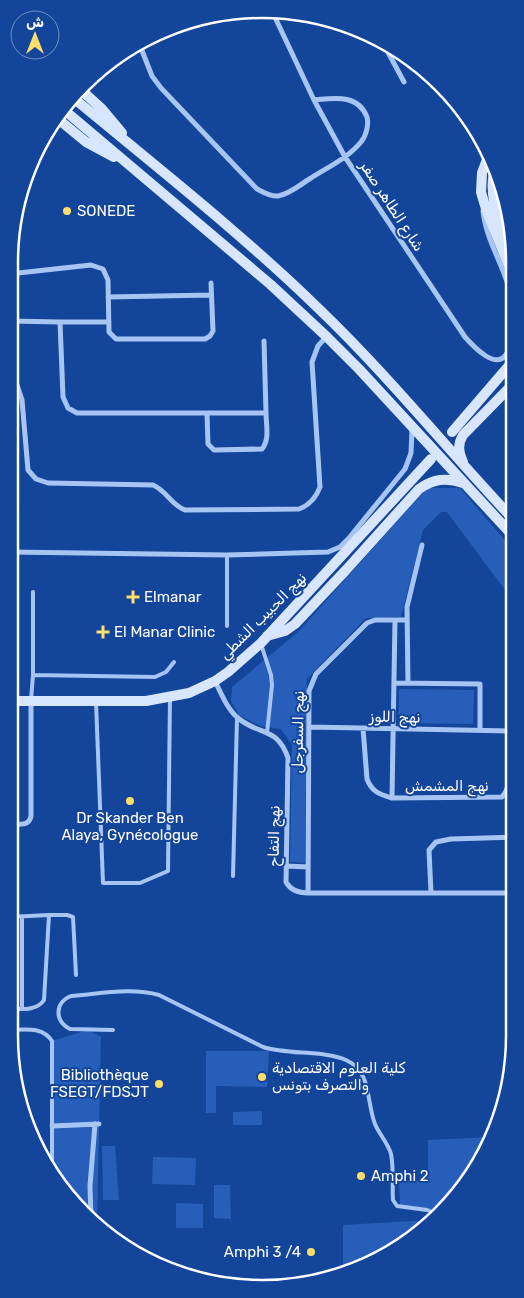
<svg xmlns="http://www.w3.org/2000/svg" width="524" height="1298" viewBox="0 0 524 1298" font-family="Rubik,Vazirmatn,sans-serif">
  <rect width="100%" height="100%" fill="#13459b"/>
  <path fill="#265eb9" d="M427 488H460L514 551V602L447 512H441L423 530 401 617 366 618 307 679 305 863 290 862 292 745 281 729 260 726 239 715 231 701 232 687 299 631Z
    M399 689 474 690 473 724 398 723Z
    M88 1030 101 1037 97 1221H93L71 1203 54 1172 52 1041Z
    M206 1051H269L267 1087 216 1086V1113H206Z
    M262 1111V1125H233V1112Z
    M491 1137 463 1190 437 1212 400 1206 399 1181 428 1180V1140Z
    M102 1146H115L119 1200H103Z
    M153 1157 196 1158 195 1185 152 1184Z
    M214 1185H230L231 1219 214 1218Z
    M176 1203 203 1204V1228H176Z
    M431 1220 402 1247 343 1271V1225Z"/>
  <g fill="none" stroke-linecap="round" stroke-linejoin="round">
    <path stroke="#a7c5f3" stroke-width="4" d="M227 555V626
      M261 644 271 675 272 685 267 733
      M33 675 155 677 166 672 174 662
      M31 700 33 675V592
      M96 702 103 883H140L168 871 170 697
      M233 876 237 718
      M9 917 49 915
      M22 917V1009
      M9 1009C21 1009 37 1011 44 1000L49 915H67L73 917 76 975
      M9 1030C25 1030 42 1026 52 1041V1170
      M113 1030 70 1029C54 1021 55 1002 71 996 99 994 131 987 159 995L263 1047C288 1055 324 1050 346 1060 372 1072 366 1101 375 1124 379 1134 388 1143 391 1154 394 1169 392 1185 393 1200L397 1206 427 1210 437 1214"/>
    <path stroke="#a7c5f3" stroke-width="5" d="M273 13 314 100 345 157 465 337C473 346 497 372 507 353 511 346 512 337 513 330
      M382 41 404 82
      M139 43 152 76 161 88 257 189C263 192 271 197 278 196 290 194 301 184 311 178 328 167 348 158 361 142 366 136 369 125 367 117 358 94 335 98 314 100
      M483 211C486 242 508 272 513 303
      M9 274 91 265 103 269 108 280 109 332 116 339H205L210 336 213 331 211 283
      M108 297 211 295
      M9 321 60 322 63 397 68 408 77 413H266L264 341
      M60 322H109
      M9 378 17 385 22 400 28 470 36 479 48 483 153 485C167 491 170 504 185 510L299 509C310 505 316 498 320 487L312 362 318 346 326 337
      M207 414 208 444 214 450 262 449C270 440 266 424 266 413
      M9 552 227 555 328 552 340 547 349 538 405 469 411 453 412 430
      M215 681C221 693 227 709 238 718 259 736 277 726 288 758L286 882C291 891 299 893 308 893H515
      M394 683 480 684V730
      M408 683 407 607 422 545
      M310 727 514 731
      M363 728 367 779C372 792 379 794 392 798L502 797C514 784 513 749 514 731
      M392 798 395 620
      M9 824C18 824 29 827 31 816V701
      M286 866 308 867
      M308 893 309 691 316 674 367 623 375 620H407
      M431 893 429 850 436 842 451 839 515 837
      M52 1126 99 1124
      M91 1219 90 1186 95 1124"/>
    <path stroke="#d7e5fd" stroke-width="10" d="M80 89 102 109 122 133
      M71 96C154 165 241 233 318 308 388 375 448 450 514 520
      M63 109 270 284 327 337 359 369 514 537
      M58 119 86 142 114 157
      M489 154 482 173 481 192 486 209 513 276
      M496 166C485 196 503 228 513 256
      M452 432 513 361
      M463 462C459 453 457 445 463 435L513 384
      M267 636 285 631 295 624 346 570 419 489C433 479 446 477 463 483
      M9 701H146L189 693 215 681 228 672 261 643 431 459"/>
  </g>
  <g fill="#ffde6a" stroke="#13459b" stroke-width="2">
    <circle cx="67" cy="211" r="5"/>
    <path d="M130.5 589.5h5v5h5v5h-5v5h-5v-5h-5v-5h5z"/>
    <path d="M100.5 624.5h5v5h5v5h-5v5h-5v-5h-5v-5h5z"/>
    <circle cx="130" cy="801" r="5"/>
    <circle cx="262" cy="1077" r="5"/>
    <circle cx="159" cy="1084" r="5"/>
    <circle cx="361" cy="1176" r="5"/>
    <circle cx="311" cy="1252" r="5"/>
  </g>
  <g text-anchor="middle" stroke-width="4" stroke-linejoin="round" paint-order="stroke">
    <g font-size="15" fill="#fff" stroke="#13459b">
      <text transform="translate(392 206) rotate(57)" y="5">شارع الطاهر صفر</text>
      <text transform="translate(263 616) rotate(-45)" y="5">نهج الحبيب الشطي</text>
      <text transform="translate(395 717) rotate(1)" y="5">نهج اللوز</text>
      <text transform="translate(298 732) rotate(-89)" y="5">نهج السفرجل</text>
      <text x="447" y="791">نهج المشمش</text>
      <text transform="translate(274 836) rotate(-89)" y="5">نهج التفاح</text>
    </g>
    <g font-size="15" fill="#fff" stroke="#13459b" text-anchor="start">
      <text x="77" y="216">SONEDE</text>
      <text x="144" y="602">Elmanar</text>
      <text x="114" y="637">El Manar Clinic</text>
      <text x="130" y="823" text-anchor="middle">Dr Skander Ben<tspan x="130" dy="17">Alaya, Gynécologue</tspan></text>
      <text x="272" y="1073">كلية العلوم الاقتصادية<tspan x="272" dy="17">والتصرف بتونس</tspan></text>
      <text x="149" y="1080" text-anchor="end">Bibliothèque<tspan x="149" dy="17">FSEGT/FDSJT</tspan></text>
      <text x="371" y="1181">Amphi 2</text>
      <text x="301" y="1257" text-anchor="end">Amphi 3 /4</text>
    </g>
  </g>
  <path d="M0 0H524V1298H0ZM262 18H262A244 244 0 0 1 506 262V1036A244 244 0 0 1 262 1280H262A244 244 0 0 1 18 1036V262A244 244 0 0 1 262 18Z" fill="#13459b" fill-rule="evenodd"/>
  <path fill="none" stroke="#fff" stroke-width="2.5" d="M262 18H262A244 244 0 0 1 506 262V1036A244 244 0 0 1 262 1280H262A244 244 0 0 1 18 1036V262A244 244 0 0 1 262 18Z"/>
  <g transform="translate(35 35)"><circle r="24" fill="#13459b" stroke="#718fc3"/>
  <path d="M0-4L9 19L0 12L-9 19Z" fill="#ffde6a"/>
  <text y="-8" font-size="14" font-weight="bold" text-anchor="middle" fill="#ffffff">ش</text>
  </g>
</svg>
